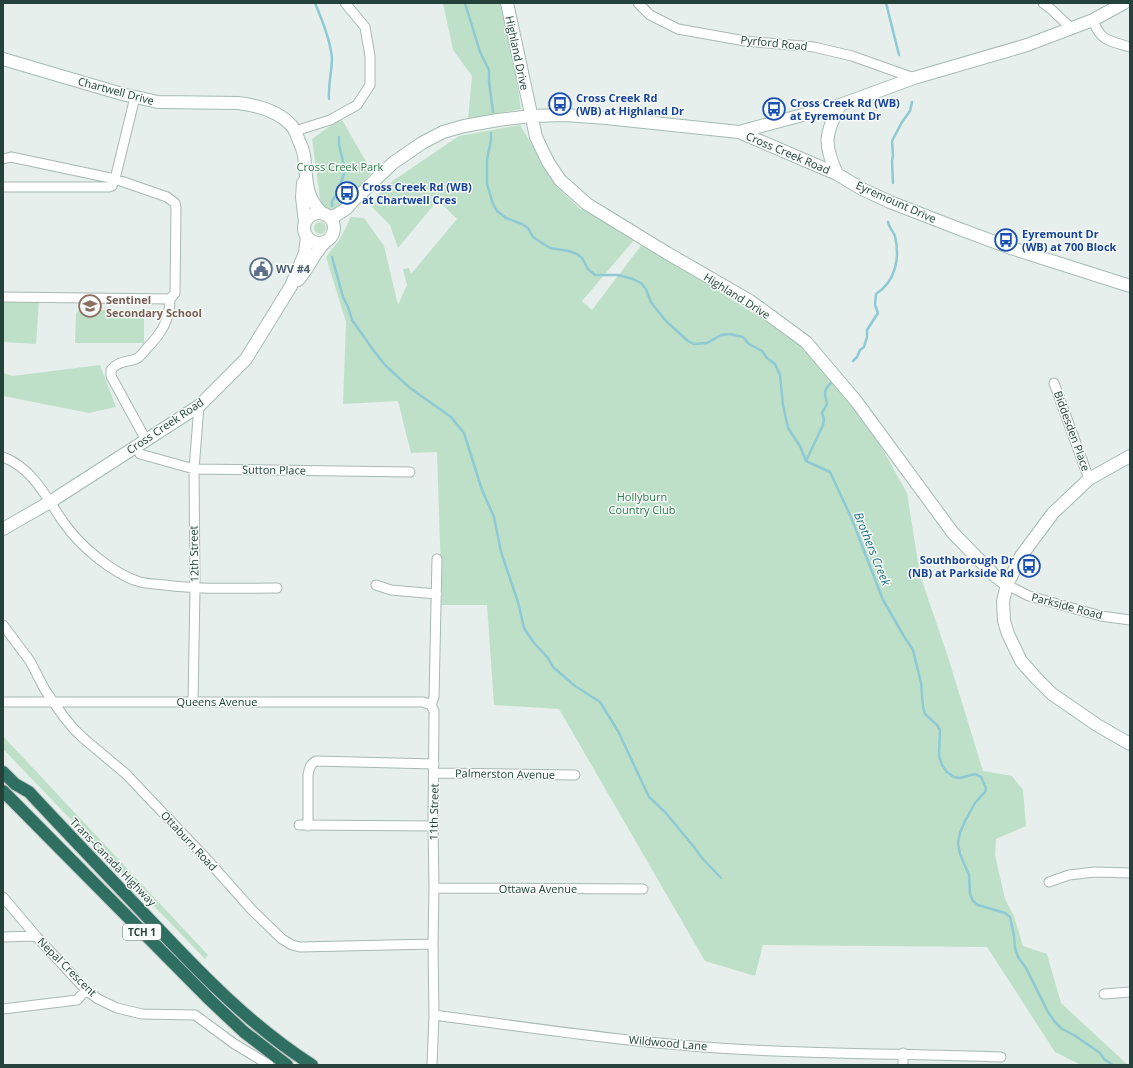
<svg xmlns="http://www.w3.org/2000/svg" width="1133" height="1068" viewBox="0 0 1133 1068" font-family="'Open Sans',sans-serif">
  <rect width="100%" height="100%" fill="#e6efeb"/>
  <path fill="#bfe0c8" d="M443 3H501L514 63 521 109 468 119 472 76 453 50Z
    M341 118 372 172 334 212C328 213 324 211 321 206L312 139Z
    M520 125 557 187 579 208 635 239 582 301 592 310 643 243 775 327 817 358 879 443 907 493 920 575 948 657 983 771 1012 776 1023 790 1026 826 996 839 995 855 1005 899 1014 916 1023 946 1047 954 1061 1003 1128 1065H1081L1055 1052 987 947 763 945 755 976 705 961 559 709 494 705 487 605H442L437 452 411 453 398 401 343 404 346 322 326 257 340 239 351 217 364 218 384 246 398 305 407 285 403 269 409 268 411 274 457 219 438 200 398 248 390 225 369 204 394 180 459 136Z
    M314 228a6 6 0 1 1 12 0a6 6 0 1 1-12 0Z
    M3 298 39 300 36 344 3 342Z
    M80 310H144V343H75L76 313Z
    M100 365 116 407 89 413 3 396V373L13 376Z
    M3 736 208 955 205 959 3 749Z"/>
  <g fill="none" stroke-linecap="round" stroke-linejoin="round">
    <path stroke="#8ec9d4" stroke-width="2.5" d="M315 3C322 20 330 39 332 58 332 71 328 85 329 99
      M465 3 480 52 489 70V81L493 112
      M886 3 899 55
      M491 133V140L487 160V184L493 204 497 211 506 218 522 224 528 228 533 237 550 248 569 251 577 254 582 258 588 269 595 275H618L633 279 641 283 646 289 651 302 657 310 666 321 688 341 694 344 707 343 721 335 730 334 743 337 749 344 762 351 767 358 775 364 780 375 783 405 788 428 800 446 806 461 830 472 851 517 883 600 905 638 913 650 921 683 923 707 925 714 937 725 940 730 939 756 942 765 947 772 954 777 960 778 975 774 981 777 986 788 985 792 975 803 965 821 960 833 958 843 960 854 969 875 970 894 973 901 978 905 1005 913 1010 917 1014 936 1015 948 1018 957 1026 968 1048 1012 1055 1022 1062 1029 1074 1035 1100 1053 1104 1059 1113 1065
      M893 183 892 161 893 155 892 141 902 122 910 111 912 102
      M332 206V201L337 194 345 171 339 144V137
      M332 257 343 297 348 307 352 320 374 351 385 365 410 388 451 417 464 433 482 490 494 517 501 552 518 602 524 628 534 643 548 658 553 667 575 686 600 702 618 731 649 797 665 812 694 847 702 858 721 878
      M853 361 857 357 860 350 864 347 867 337V330L878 313 875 305 876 294C896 281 900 258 895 236 893 231 889 228 888 222
      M806 461 823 425 824 419 822 413 827 404C825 392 822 392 832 382"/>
    <g stroke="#a8b8b2" stroke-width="11">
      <path id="street" d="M638 3 650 15 678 29 745 41 814 47 852 56 914 78
        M1043 3 1052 10 1072 29
        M1093 20C1100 41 1110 41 1130 47
        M295 131 330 120 357 105 370 85V56L365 27 345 3
        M3 159 11 157 115 179 167 197 175 203 176 208 175 293 170 299 3 297
        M3 187H109L112 186 115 179 135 97
        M1054 383 1089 479
        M146 440 111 376V370C118 361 126 362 136 359 140 357 144 352 147 348 161 334 170 320 170 299
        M140 454 194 469 410 472
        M3 457C33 468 47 499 64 523 80 546 113 574 140 582 148 584 157 584 165 585 202 590 240 588 277 588
        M376 585 391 590 437 594
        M1007 585 1029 596 1101 616 1130 620
        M3 625 30 661 45 690 64 717 73 728 83 738 126 774 203 855 252 910 282 939 292 945 300 947 433 944
        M3 702H423L431 705
        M193 702 195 588 194 469 199 406
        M434 773 575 775
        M299 825 433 826
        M308 826V775C309 769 310 764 316 761L434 764
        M1049 882 1069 875 1095 872 1130 873
        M434 888 643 889
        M3 897 36 936 86 990 98 999 117 1008 142 1014 195 1015 233 1043 269 1065
        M3 937 36 936
        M1104 994 1130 992
        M3 1009 77 1000 86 990
        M434 1015C540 1029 646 1045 753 1050 835 1054 918 1054 1001 1057
        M903 1053V1065
        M432 1065 434 1015 433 944 434 888 433 826 434 716V711L431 705 434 697 437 559"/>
    </g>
    <g stroke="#a4bbb3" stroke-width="14">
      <path id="secondary" d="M507 3 536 137 548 162 560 180 587 204 667 253 750 301 806 342 856 401 953 533 994 575 1007 585
        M3 59 122 94 158 102 238 103C255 105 278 111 291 125 295 129 297 135 299 141 301 145 303 150 304 155 307 178 304 195 321 212
        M739 132 840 105 914 78 1027 45 1093 20 1124 3
        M837 174C823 144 825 133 840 105
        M303 183 302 197 305 222
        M304 228a15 15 0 1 1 30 0a15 15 0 1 1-30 0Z
        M330 217 335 216 347 208 353 201 393 163 422 143 443 132 464 126 498 120 531 116 566 115 606 118 739 132 837 174 862 189 890 202 957 228 1011 248 1130 286
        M298 280C309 268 314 253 325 242
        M1130 456 1089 479 1053 513 1021 556 1007 585 1003 601 1004 621 1008 634 1021 661 1036 678 1052 694 1097 725 1130 744
        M3 529 50 502 199 406 246 359 291 286 305 253 307 237"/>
    </g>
    <g stroke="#c2cac8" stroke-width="14">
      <path id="highway" d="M3 772 15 784 29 792C70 836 111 879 152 922 201 974 251 1026 312 1065
        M3 791 210 1000 244 1032 287 1065"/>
    </g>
    <use href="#street" stroke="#fff" stroke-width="9"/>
    <use href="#secondary" stroke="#fff" stroke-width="12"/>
    <use href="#highway" stroke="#2f6f62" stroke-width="12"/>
  </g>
  <defs>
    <g id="bus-ring" transform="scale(1.15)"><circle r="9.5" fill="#f7fbf9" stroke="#1a4fb4" stroke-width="1.5"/><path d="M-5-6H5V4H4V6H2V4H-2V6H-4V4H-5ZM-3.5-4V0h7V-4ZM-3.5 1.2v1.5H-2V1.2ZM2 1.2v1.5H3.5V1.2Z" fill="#1a4fb4"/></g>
    <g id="civic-ring" transform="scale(1.15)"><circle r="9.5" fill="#f7fbf9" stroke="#5c6f8a" stroke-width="1.5"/><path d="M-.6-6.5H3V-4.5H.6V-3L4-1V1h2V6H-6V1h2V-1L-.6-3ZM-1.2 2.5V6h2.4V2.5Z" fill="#5c6f8a"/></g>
    <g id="school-ring" transform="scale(1.15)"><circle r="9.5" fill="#f7fbf9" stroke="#8d6e63" stroke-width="1.5"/><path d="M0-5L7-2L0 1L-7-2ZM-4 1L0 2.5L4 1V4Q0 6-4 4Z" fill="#8d6e63"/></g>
  </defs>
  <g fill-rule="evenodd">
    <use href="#bus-ring" x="560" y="104"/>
    <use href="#bus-ring" x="774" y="109"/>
    <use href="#bus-ring" x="347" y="193"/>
    <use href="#bus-ring" x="1006" y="240"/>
    <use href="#civic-ring" x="261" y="269"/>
    <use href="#school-ring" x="90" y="306"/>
    <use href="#bus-ring" x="1029" y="566"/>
  </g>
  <g text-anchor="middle" stroke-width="3" stroke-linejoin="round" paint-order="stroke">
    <rect fill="#f7fbf9" stroke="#637a73" stroke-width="1" x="123" y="924" width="38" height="16" rx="3"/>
    <g font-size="10" font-weight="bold" fill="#24423a">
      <text x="142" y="936">TCH 1</text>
    </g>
    <g font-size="11" fill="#24423a" stroke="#f7fbf9">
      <text transform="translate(774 43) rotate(6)" y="4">Pyrford Road</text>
      <text transform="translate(517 53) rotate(78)" y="4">Highland Drive</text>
      <text transform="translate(116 91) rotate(15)" y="4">Chartwell Drive</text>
      <text transform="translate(788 153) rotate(23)" y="4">Cross Creek Road</text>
      <text transform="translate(896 202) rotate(24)" y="4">Eyremount Drive</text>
      <text transform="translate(737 296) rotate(32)" y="4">Highland Drive</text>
      <text transform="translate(165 426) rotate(-34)" y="4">Cross Creek Road</text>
      <text transform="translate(1072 431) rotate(70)" y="4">Biddesden Place</text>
      <text transform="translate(274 470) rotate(1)" y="4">Sutton Place</text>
      <text transform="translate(194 554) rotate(-91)" y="4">12th Street</text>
      <text transform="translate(1067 606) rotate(15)" y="4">Parkside Road</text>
      <text x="217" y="706">Queens Avenue</text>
      <text transform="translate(505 774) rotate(1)" y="4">Palmerston Avenue</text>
      <text transform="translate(434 812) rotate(-89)" y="4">11th Street</text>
      <text transform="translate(189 841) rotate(47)" y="4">Ottaburn Road</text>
      <text transform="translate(113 862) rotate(46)" y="4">Trans-Canada Highway</text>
      <text x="538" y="893">Ottawa Avenue</text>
      <text transform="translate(67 967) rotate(45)" y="4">Nepal Crescent</text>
      <text transform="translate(668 1043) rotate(5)" y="4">Wildwood Lane</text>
    </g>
    <g font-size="11" font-weight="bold" fill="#164399" stroke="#f7fbf9" text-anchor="start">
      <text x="576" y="102">Cross Creek Rd<tspan x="576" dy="13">(WB) at Highland Dr</tspan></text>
      <text x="790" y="107">Cross Creek Rd (WB)<tspan x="790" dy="13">at Eyremount Dr</tspan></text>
      <text x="362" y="191">Cross Creek Rd (WB)<tspan x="362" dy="13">at Chartwell Cres</tspan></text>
      <text x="1022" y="238">Eyremount Dr<tspan x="1022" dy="13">(WB) at 700 Block</tspan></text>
      <text x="1014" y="564" text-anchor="end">Southborough Dr<tspan x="1014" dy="13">(NB) at Parkside Rd</tspan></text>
    </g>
    <g font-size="11" fill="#2d7a4b" stroke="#f7fbf9">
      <text x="340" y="171">Cross Creek Park</text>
      <text x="642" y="501">Hollyburn<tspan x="642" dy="13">Country Club</tspan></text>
    </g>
    <g font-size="11" font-weight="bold" fill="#4e5e75" stroke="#f7fbf9" text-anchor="start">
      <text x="276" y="273">WV #4</text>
    </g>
    <g font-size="11" font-weight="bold" fill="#785e54" stroke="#f7fbf9" text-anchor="start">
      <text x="106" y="304">Sentinel<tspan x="106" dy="13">Secondary School</tspan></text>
    </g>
    <g font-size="12" font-style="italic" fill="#1c6f80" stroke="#f7fbf9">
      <text transform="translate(872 549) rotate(68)" y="4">Brothers Creek</text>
    </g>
  </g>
  <rect width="1133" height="1068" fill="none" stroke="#24423a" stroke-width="8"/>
</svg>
